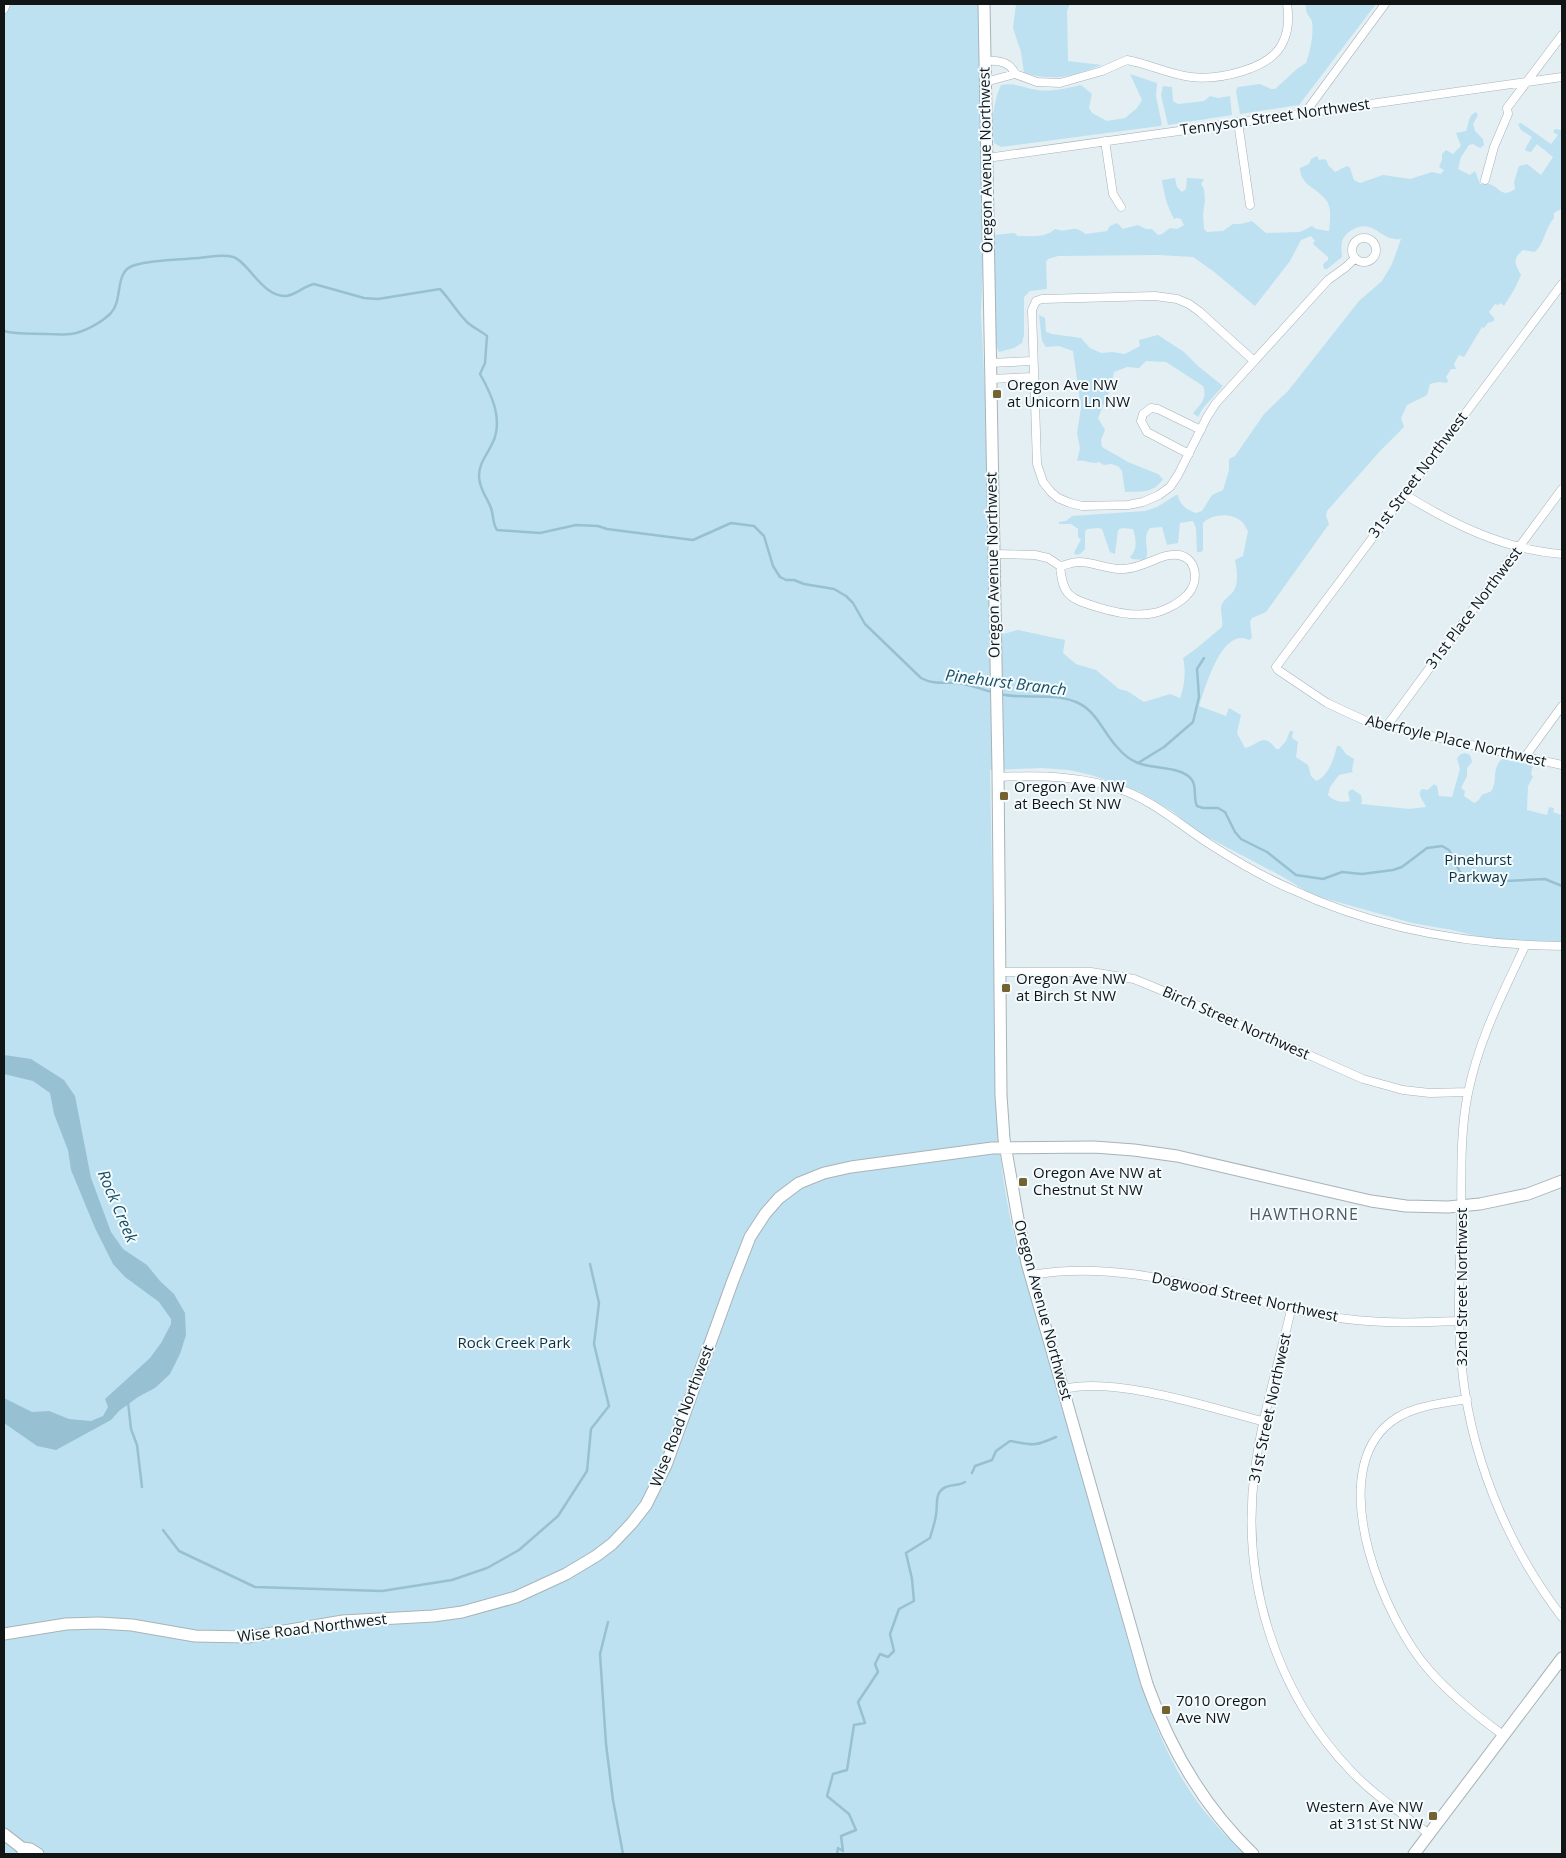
<svg xmlns="http://www.w3.org/2000/svg" width="1566" height="1858" viewBox="0 0 1566 1858" font-family="'Open Sans',sans-serif">
  <rect width="100%" height="100%" fill="#e3eff3"/>
  <path fill="#bde1f0" d="M4 4H979L984 229 981 314 985 393 989 571 1003 634 1018 630 1065 640 1063 653 1076 664 1096 670 1119 689 1127 691 1144 702 1170 694 1180 698C1185 685 1186 670 1183 658L1197 648 1222 627C1223 621 1221 614 1221 608 1222 600 1229 597 1233 592 1239 584 1237 569 1235 560L1243 556 1248 531C1246 528 1244 523 1241 521 1231 512 1211 514 1203 523V550L1201 552H1197L1196 528 1193 521 1180 523 1178 543 1167 545 1162 527 1150 528C1141 538 1151 551 1145 560L1132 559 1130 557C1138 549 1136 539 1133 529L1122 528 1118 530 1115 554 1110 552 1102 529 1098 528 1087 529 1085 532V549L1080 554 1076 555 1074 553 1081 539 1078 537V529L1071 524H1059V522L1066 521 1072 516 1145 511 1157 507 1176 495H1178C1179 504 1187 510 1196 513L1202 511 1212 495 1223 490 1229 470V459L1235 456 1264 414 1288 391 1359 301 1382 281 1392 264 1401 239C1379 242 1374 215 1349 232 1340 239 1341 247 1342 257L1327 269H1324L1323 264 1328 260V257L1314 245 1313 243 1315 241 1311 236 1301 240 1290 261 1255 306 1213 271 1193 257 1158 255 1058 256 1048 259 1046 262 1047 289 1030 291 1024 297V335L1022 343 1014 348 999 352 995 343V235L1014 233 1018 236C1031 236 1046 238 1055 229 1065 232 1064 230 1073 229 1078 228 1082 232 1086 234L1107 231 1110 226 1117 223 1123 229 1138 225 1146 229H1152L1158 235 1162 234 1170 228 1177 229 1184 225 1181 219 1177 218 1174 219C1167 206 1164 194 1162 180L1175 178 1177 187 1182 192 1186 189 1187 178 1204 179 1201 184 1204 189 1205 200 1203 214 1204 229 1207 232 1223 231 1233 224H1241L1252 221 1266 233 1300 232 1312 226 1316 229 1329 231C1330 222 1332 207 1326 200 1317 188 1300 185 1300 168L1309 164 1311 159 1317 156 1319 160 1324 159 1327 161 1328 165 1335 172 1347 166 1350 168 1354 180 1360 183 1383 175 1410 179 1432 172 1441 174 1444 170 1439 167 1442 160V154L1446 150 1453 154 1461 146 1456 133 1466 131C1469 124 1468 115 1476 112L1478 115 1473 124 1475 131 1483 139 1484 145 1480 148 1473 144 1469 145 1461 157 1458 169 1470 175 1475 171 1480 184C1483 184 1486 183 1489 184 1500 187 1501 199 1515 189L1514 182 1519 166 1527 164 1541 175 1553 157 1537 144 1531 152 1526 151 1525 149 1532 137 1521 130 1518 124 1521 123 1551 144 1558 135 1553 132 1555 129 1562 130 1561 209 1554 213V218C1545 228 1545 242 1535 252L1523 250C1511 260 1516 265 1521 275L1514 290 1504 306 1501 303 1498 305 1495 304 1489 312 1494 318V321L1488 323 1484 328 1482 327 1464 357 1459 355 1454 364 1456 369H1451L1446 377 1448 380 1447 383 1439 382 1430 384 1427 395 1407 405 1401 418 1404 427 1381 450 1327 511 1326 516 1329 524 1266 612 1252 618 1250 622 1252 638 1249 640C1222 626 1205 688 1199 706L1226 716 1229 708 1241 715 1237 733 1245 748C1259 745 1263 731 1276 749H1279L1286 741 1290 731H1293L1292 738 1298 742 1296 757 1308 765 1311 776 1316 781C1329 776 1334 758 1337 746H1340L1346 754 1354 759 1352 770 1353 772 1339 775 1330 787 1328 795C1333 801 1342 803 1350 801L1348 792 1352 789 1361 795 1362 801 1361 804 1409 809 1426 807C1424 801 1416 795 1422 789L1428 790 1434 784 1437 786 1439 796 1452 797 1460 769 1457 758 1461 754 1465 753 1470 755 1472 762 1467 768V776L1461 788 1465 791 1464 796 1474 803 1476 802C1478 801 1480 798 1481 796 1485 792 1489 794 1492 790 1498 779 1491 769 1502 759L1533 765 1531 774 1533 777 1528 786 1527 810 1547 815 1549 807 1554 808 1553 812 1561 815 1560 819 1562 820V944L1493 940 1452 930 1412 923 1313 895 1283 877 1198 832 1172 811 1138 791 1091 775 1069 770 1042 768 990 770 997 1119C1000 1162 1006 1202 1016 1244L1136 1669C1161 1746 1184 1799 1245 1854H4Z
    M1016 4H1070L1067 11 1068 61 1102 65C1071 76 1058 82 1024 73L1021 52 1013 28Z
    M1306 4H1376L1299 105 1240 114 1236 91 1238 87 1260 84 1271 89H1275L1298 68 1306 63C1310 53 1314 33 1312 22 1310 14 1305 16 1306 4Z
    M1130 74 1157 83 1156 96 1162 125 1160 126 1001 147 994 143C991 124 993 103 1001 85 1014 82 1024 88 1037 90 1052 92 1067 88 1081 85L1092 94 1089 108 1092 113 1107 121 1125 118 1137 108 1142 100Z
    M1163 86 1172 87 1173 101 1178 104 1204 101 1210 96 1218 98 1230 96 1232 115 1168 125 1161 95Z
    M1039 315 1045 318 1046 332 1052 334 1081 338 1090 348 1101 353 1112 352 1125 354 1140 346 1139 340 1158 335 1184 352 1198 366 1223 386 1203 408 1198 417 1193 413C1200 405 1208 398 1203 386L1166 362 1146 361 1139 368 1127 367 1114 372 1111 387 1098 418 1105 430 1101 440 1102 447 1128 462 1158 474 1163 479C1153 494 1141 491 1125 492L1122 471 1118 466 1111 464 1104 465 1099 462C1091 465 1085 459 1077 461L1080 448 1077 433 1081 408 1073 351 1059 346 1046 347 1042 341Z"/>
  <path fill="#97c1d2" d="M4 1055 31 1059 64 1080 75 1096 91 1178 111 1232 123 1249 147 1265 160 1281 174 1294 185 1313 186 1335 180 1354 170 1374 155 1388 138 1397 119 1411 111 1420 56 1450 37 1446 4 1423V1398L32 1412 49 1411 69 1419 91 1421 103 1416 108 1407 105 1399 150 1358 161 1343 171 1324V1319L159 1302 125 1277 113 1264 95 1228 71 1170 68 1150 54 1114 50 1093 33 1081 4 1074Z"/>
  <g fill="none" stroke-linecap="round" stroke-linejoin="round">
    <path stroke="#97c1d2" stroke-width="2.5" d="M4 331C19 335 33 333 49 334 56 334 64 335 71 334 85 332 102 322 111 313 124 299 113 271 135 265 157 259 177 260 199 258 210 257 222 254 233 257 248 261 263 298 286 296 296 295 304 286 314 284L364 298 378 299 440 289C450 299 457 313 468 323 474 328 481 331 487 336L485 363 480 374C492 395 504 421 492 444 487 455 479 463 479 476 479 489 487 497 491 508 494 516 492 523 497 530L540 533 576 525 598 526 607 529 693 540 731 523 754 526 764 536 773 566 780 577 786 580H794L804 584 834 589 846 596 853 603 865 624 921 678C934 685 943 682 957 683 969 684 980 689 992 692
      M1000 694C1025 700 1051 692 1076 702 1096 710 1103 732 1117 747 1122 753 1130 760 1138 763 1152 769 1183 766 1192 780 1197 787 1193 798 1197 806L1203 808H1218L1225 812 1235 832 1241 839 1267 852 1296 875 1323 879 1342 872 1362 874 1393 870 1402 867 1427 848 1442 846 1449 850 1460 872 1471 878 1476 879 1500 874 1506 881 1545 879 1562 886
      M1138 763 1164 747 1193 722 1199 697 1197 669 1204 658
      M128 1402 131 1429 137 1445 142 1487
      M972 1473 975 1466 992 1460 996 1451 1010 1441C1034 1445 1033 1447 1056 1437
      M163 1530 179 1551 255 1587 382 1591 452 1580 487 1568 519 1550 558 1516 587 1471 591 1429 609 1406 594 1344 599 1303 590 1264
      M608 1622 600 1654 606 1744 613 1800 623 1854
      M837 1854 838 1848 843 1851 841 1836 856 1830 849 1814 827 1796 833 1774 847 1770 854 1725 865 1723 858 1702 878 1672 875 1664 880 1654 888 1657 894 1651 890 1634 899 1609 914 1601 912 1579 906 1553 930 1538C932 1530 935 1523 936 1515 938 1504 934 1492 946 1487 952 1484 959 1486 965 1482"/>
    <g stroke="#a8b3b8" stroke-width="9">
      <path id="street" d="M4 9 6 4
        M985 61C997 60 1010 61 1015 74
        M985 82 1015 74 1037 82 1060 83 1102 71 1127 60C1149 64 1168 74 1191 77 1218 80 1271 70 1283 42 1289 30 1289 17 1287 4
        M1305 113 1385 4
        M1238 122 1250 205
        M1105 141 1113 194 1121 207
        M987 158 1562 77
        M1485 180 1494 147 1508 114 1507 108 1562 35
        M1352 250a12 12 0 1 1 24 0a12 12 0 1 1-24 0Z
        M1562 284 1276 667 1278 670 1327 703 1368 722 1562 765
        M1253 360 1200 312 1189 304 1177 299 1155 296 1042 299 1036 301 1032 310 1037 464 1043 482 1051 492 1058 498 1070 503 1082 506 1128 505 1143 502 1159 495 1170 487 1178 475 1207 417 1216 403 1328 280 1346 267 1355 258
        M989 363 1032 361
        M990 379 1033 377
        M1189 454 1147 432 1141 421 1143 414 1151 408 1158 409 1201 430
        M1404 494C1452 524 1505 550 1562 554
        M993 554 1035 555 1048 558 1060 566C1067 565 1072 562 1079 562 1094 562 1109 570 1124 569 1145 568 1162 552 1179 555 1198 559 1199 583 1187 595 1180 603 1164 611 1154 613 1137 617 1113 612 1097 607 1069 598 1063 596 1060 566
        M1386 727 1562 489
        M1525 757 1562 706
        M998 777C1041 775 1084 776 1125 791 1156 803 1183 827 1211 845 1236 861 1263 877 1291 889 1376 929 1469 945 1562 946
        M1525 946C1502 995 1479 1039 1468 1093 1459 1137 1462 1183 1461 1228 1460 1271 1457 1314 1461 1357 1468 1450 1505 1543 1562 1617
        M999 972H1091L1134 979 1183 999 1363 1079 1403 1090 1430 1093 1468 1092
        M1031 1275C1133 1257 1227 1299 1326 1316 1371 1324 1415 1323 1459 1321
        M1291 1310C1279 1362 1262 1416 1255 1469 1240 1579 1275 1692 1352 1772 1375 1796 1403 1814 1429 1834
        M1064 1389C1115 1376 1212 1408 1265 1422
        M1467 1399C1439 1404 1406 1406 1385 1427 1327 1483 1385 1620 1429 1670 1451 1695 1477 1716 1503 1735"/>
    </g>
    <g stroke="#a8b3b8" stroke-width="13">
      <path id="secondary" d="M984 4 998 770 1001 1095 1004 1139 1018 1219 1027 1263 1147 1684C1170 1749 1203 1806 1253 1854
        M4 1634 66 1624 99 1623 132 1625 195 1636 248 1637 343 1621 433 1616 462 1612 516 1597 566 1574 596 1556 612 1544 632 1523 646 1505 666 1465 732 1283 750 1237 765 1214 779 1198 799 1183 824 1173 851 1167 992 1148 1094 1147 1134 1150 1177 1156 1371 1201 1406 1206 1448 1207 1480 1204 1528 1194 1562 1181
        M4 1834 22 1848 24 1854
        M22 1848 30 1849 38 1854
        M1414 1854 1562 1658"/>
    </g>
    <use href="#street" stroke="#fff" stroke-width="8"/>
    <use href="#secondary" stroke="#fff" stroke-width="11"/>
  </g>
  <g fill="#746230" stroke="#f4fbfe" stroke-width="2">
    <rect x="992" y="389" width="10" height="10" rx="2.5"/>
    <rect x="999" y="791" width="10" height="10" rx="2.5"/>
    <rect x="1001" y="983" width="10" height="10" rx="2.5"/>
    <rect x="1018" y="1177" width="10" height="10" rx="2.5"/>
    <rect x="1161" y="1705" width="10" height="10" rx="2.5"/>
    <rect x="1428" y="1811" width="10" height="10" rx="2.5"/>
  </g>
  <g text-anchor="middle" stroke-width="4" stroke-linejoin="round" paint-order="stroke">
    <g font-size="15" fill="#111516" stroke="#f4fbfe">
      <text transform="translate(1275 117) rotate(-8)" y="5">Tennyson Street Northwest</text>
      <text transform="translate(986 160) rotate(-91)" y="5">Oregon Avenue Northwest</text>
      <text transform="translate(1418 475) rotate(-53)" y="5">31st Street Northwest</text>
      <text transform="translate(993 565) rotate(-91)" y="5">Oregon Avenue Northwest</text>
      <text transform="translate(1474 608) rotate(-53)" y="5">31st Place Northwest</text>
      <text transform="translate(1456 741) rotate(13)" y="5">Aberfoyle Place Northwest</text>
      <text transform="translate(1236 1023) rotate(24)" y="5">Birch Street Northwest</text>
      <text transform="translate(1462 1287) rotate(-90)" y="5">32nd Street Northwest</text>
      <text transform="translate(1245 1297) rotate(12)" y="5">Dogwood Street Northwest</text>
      <text transform="translate(1043 1310) rotate(75)" y="5">Oregon Avenue Northwest</text>
      <text transform="translate(1270 1408) rotate(-78)" y="5">31st Street Northwest</text>
      <text transform="translate(682 1416) rotate(-69)" y="5">Wise Road Northwest</text>
      <text transform="translate(312 1628) rotate(-7)" y="5">Wise Road Northwest</text>
    </g>
    <g font-size="15" fill="#111516" stroke="#f4fbfe" text-anchor="start">
      <text x="1007" y="390">Oregon Ave NW<tspan x="1007" dy="17">at Unicorn Ln NW</tspan></text>
      <text x="1014" y="792">Oregon Ave NW<tspan x="1014" dy="17">at Beech St NW</tspan></text>
      <text x="1016" y="984">Oregon Ave NW<tspan x="1016" dy="17">at Birch St NW</tspan></text>
      <text x="1033" y="1178">Oregon Ave NW at<tspan x="1033" dy="17">Chestnut St NW</tspan></text>
      <text x="1176" y="1706">7010 Oregon<tspan x="1176" dy="17">Ave NW</tspan></text>
      <text x="1423" y="1812" text-anchor="end">Western Ave NW<tspan x="1423" dy="17">at 31st St NW</tspan></text>
    </g>
    <g font-size="15" fill="#0a313e" stroke="#f4fbfe">
      <text x="1478" y="865">Pinehurst<tspan x="1478" dy="17">Parkway</tspan></text>
      <text x="514" y="1348">Rock Creek Park</text>
    </g>
    <g font-size="16" font-style="italic" fill="#174f62" stroke="#f4fbfe">
      <text transform="translate(1006 682) rotate(7)" y="6">Pinehurst Branch</text>
      <text transform="translate(118 1206) rotate(67)" y="6">Rock Creek</text>
    </g>
    <g font-size="16" letter-spacing="1" fill="#4f595d" stroke="#f4fbfe">
      <text x="1304" y="1220">HAWTHORNE</text>
    </g>
  </g>
  <rect width="1566" height="1858" fill="none" stroke="#111516" stroke-width="10"/>
</svg>
